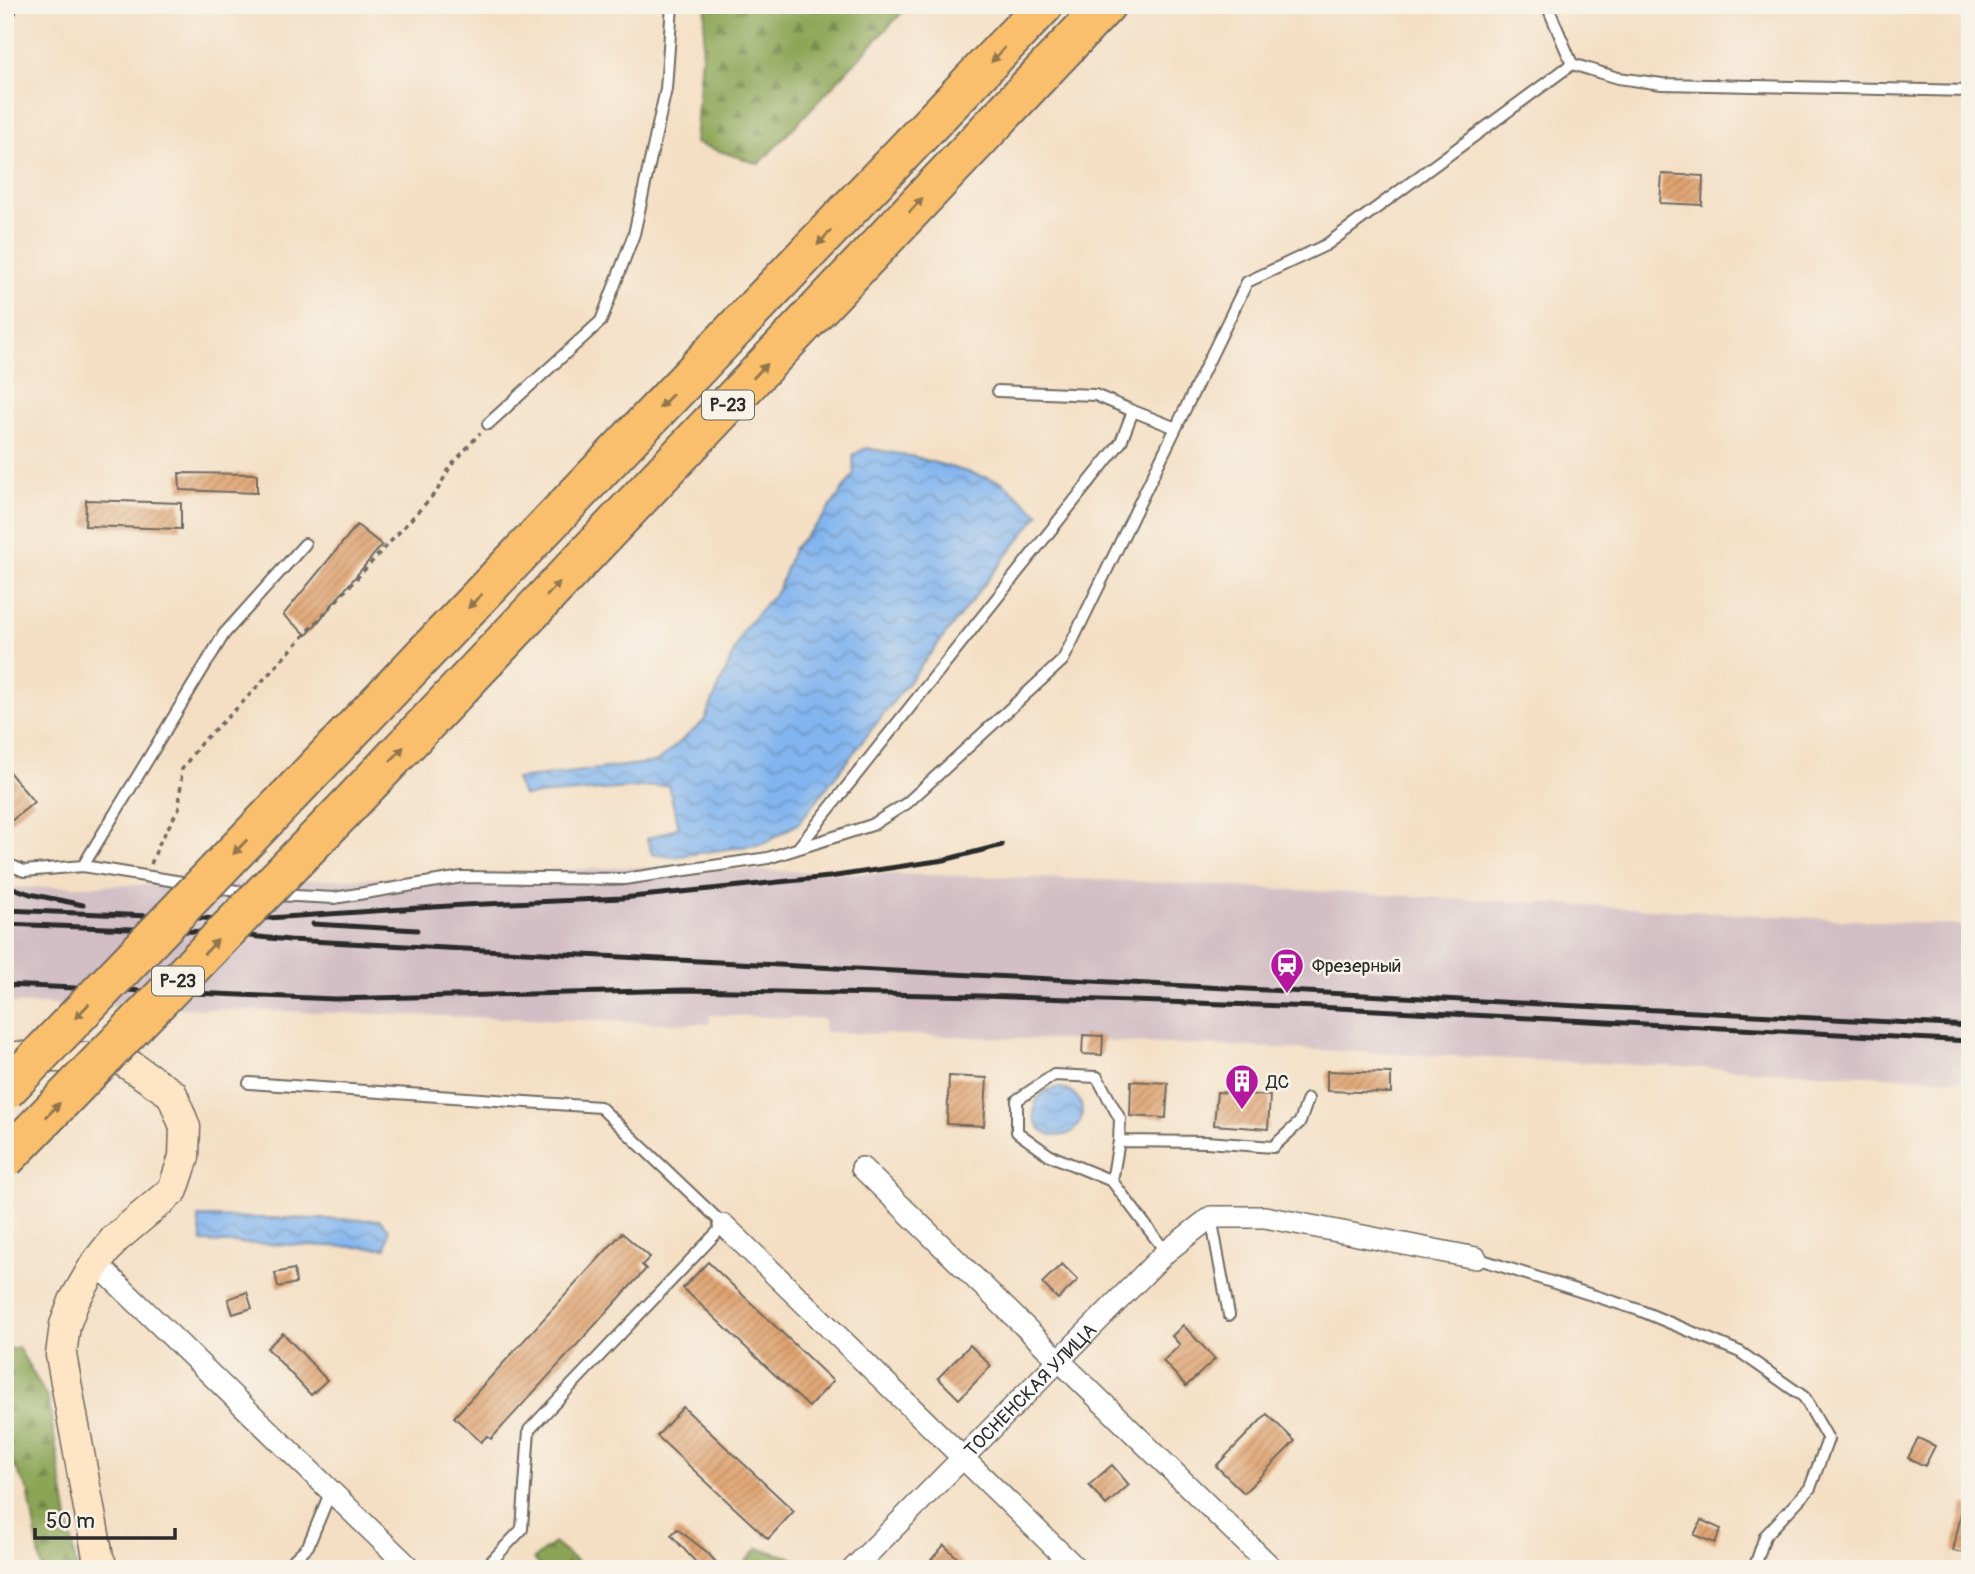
<svg xmlns="http://www.w3.org/2000/svg" width="1975" height="1574" viewBox="0 0 1975 1574" font-family="Pangolin,sans-serif">
  <defs>
    <pattern id="forest-firs" width="22" height="20" patternUnits="userSpaceOnUse" patternTransform="scale(1.75)"><rect width="22" height="20" fill="#8ba455"/><path d="M5 1l3.5 6h-7zM16 11l3.5 6h-7z" fill="#728647"/></pattern>
    <pattern id="water-waves" width="16" height="10" patternUnits="userSpaceOnUse" patternTransform="scale(1.75)"><rect width="16" height="10" fill="#82b5ef"/><path d="M0 5q4-4 8 0t8 0" fill="none" stroke="#6b93c2"/></pattern>
    <pattern id="building-hatch" width="6" height="6" patternUnits="userSpaceOnUse" patternTransform="scale(1.75)"><rect width="6" height="6" fill="#de9e69"/><path d="M-1 1l2-2M0 6l6-6M5 7l2-2" fill="none" stroke="#b48157"/></pattern>
  </defs>
  <rect width="100%" height="100%" fill="#f7f3e8"/>
  <filter id="ink" filterUnits="userSpaceOnUse"><feTurbulence type="fractalNoise" baseFrequency=".0143" numOctaves="2"/><feDisplacementMap in="SourceGraphic" scale="14" xChannelSelector="R" yChannelSelector="G"/><feConvolveMatrix kernelMatrix="1 2 1 2 8 2 1 2 1" color-interpolation-filters="sRGB"/></filter>
  <filter id="wash" filterUnits="userSpaceOnUse"><feTurbulence type="fractalNoise" baseFrequency=".00686" numOctaves="4" result="noise"/><feDisplacementMap in="SourceGraphic" scale="28" xChannelSelector="R" yChannelSelector="G"/><feGaussianBlur stdDeviation="1.57" result="paint"/><feColorMatrix in="noise" values="0 0 0 0 0 0 0 0 0 0 0 0 0 0 0 0 0 1.4 0 .05"/><feComposite in="paint" operator="in"/></filter>
  <g filter="url(#wash)">
    <rect width="100%" height="100%" fill="#f4dfc4"/>
    <path fill="#d2bec4" d="M632 867 1106 880 1970 926V1080L1230 1046 824 1032V1019L710 1015 709 1024 5 1003V888L384 878Z"/>
    <path fill="url(#forest-firs)" stroke="#5b6840" stroke-width="2" d="M706 5H909L759 164 695 143Z
      M18 1347 48 1399 75 1562 78 1569H42L28 1491 5 1448V1351Z
      M554 1543 586 1569H542L534 1559Z
      M758 1548 790 1557 814 1569H739Z"/>
    <path fill="url(#water-waves)" stroke="#56708d" stroke-width="2" d="M866 448 915 457 1002 482 1039 514 799 823 763 844 672 857 652 854 647 839 679 827 668 785 523 796 516 779 657 762 704 721 744 629 778 590 793 549 820 521 854 474 853 455Z
      M1034 1112a24 24 0 1 1 48 0a24 24 0 1 1-48 0Z
      M198 1217 380 1220 389 1229 386 1248 202 1242Z"/>
    <g id="blocks">
      <path fill="url(#building-hatch)" d="M1662 174 1703 176 1702 205 1660 203Z
        M179 473 257 474V493L180 490Z
        M86 500 181 503V529L85 526Z
        M357 525 382 545 307 635 283 615Z
        M5 767 34 802 5 826Z
        M1083 1035 1103 1036 1102 1055 1082 1054Z
        M1327 1071 1391 1073V1093L1327 1091Z
        M949 1076 987 1078 984 1126 947 1124Z
        M1131 1081 1168 1083 1166 1118 1130 1116Z
        M1217 1092 1270 1096 1268 1129 1214 1125Z
        M622 1233 650 1257 642 1265 646 1269 491 1439 487 1436 481 1442 454 1417Z
        M708 1262 833 1381 809 1407 683 1288Z
        M1062 1264 1078 1280 1058 1299 1042 1283Z
        M294 1269 296 1283 278 1287 275 1273Z
        M247 1292 252 1308 233 1314 228 1299Z
        M1183 1325 1215 1359 1186 1386 1163 1361 1180 1345 1172 1336Z
        M283 1333 327 1380 311 1395 267 1348Z
        M970 1345 991 1366 959 1399 938 1378Z
        M683 1407 794 1511 768 1539 657 1436Z
        M1267 1414 1295 1441 1244 1493 1216 1466Z
        M1918 1438 1935 1446 1925 1466 1908 1458Z
        M1112 1465 1129 1485 1106 1505 1089 1485Z
        M1963 1505H1970V1554L1953 1551Z
        M1701 1520 1721 1529 1715 1543 1694 1535Z
        M677 1529 707 1552 722 1569H702L671 1535Z
        M944 1545 969 1569H923Z"/>
    </g>
  </g>
  <g filter="url(#ink)">
    <use href="#blocks" fill-opacity="0" stroke="#716a61" stroke-width="2"/>
    <g fill="none" stroke-linecap="round" stroke-linejoin="round">
      <g stroke="#716a61" stroke-width="14">
        <path id="lane" d="M1547 5 1572 64
          M1133 411 1176 428
          M488 424 601 321 634 234 666 89 672 5
          M798 848 1121 442 1133 411 1095 395 998 391
          M5 863 24 871 83 866 224 634 305 544
          M83 866 194 884
          M213 887 249 893
          M276 895 334 898 462 877 624 879 768 858 872 825 907 803 1063 660 1247 282 1326 245 1572 64 1618 78 1662 84 1970 91
          M249 1083 600 1107 724 1225 529 1430 522 1529 484 1569
          M1119 1141 1207 1142 1273 1147 1300 1122 1308 1099
          M1112 1181 1119 1141 1120 1119 1097 1077 1054 1075 1017 1100V1132L1049 1155 1112 1181 1166 1252
          M1211 1217 1229 1315
          M1476 1258 1639 1310 1740 1352 1804 1397 1828 1439 1810 1488 1765 1536 1754 1569
          M284 1569 308 1546 331 1491"/>
      </g>
      <g stroke="#716a61" stroke-width="24">
        <g id="street">
          <path d="M862 1168 1273 1569"/>
          <path d="M724 1225 1077 1569"/>
          <path d="M96 1263 411 1569"/>
          <path id="s1" d="M853 1569 1166 1252 1211 1217H1265L1476 1258"/>
        </g>
      </g>
      <g stroke="#716a61" stroke-width="33">
        <path id="secondary" d="M5 1057H74L122 1060 172 1094 185 1127 184 1157 173 1190 115 1239 96 1263 74 1301 65 1325 61 1355 98 1557 103 1569"/>
      </g>
      <g stroke="#716a61" stroke-width="42">
        <path id="highway" d="M287 798 1044 5
          M350 804 1106 5"/>
      </g>
      <path stroke="#716a61" stroke-width="3.5" stroke-dasharray="5 5" stroke-linecap="butt" d="M151 864 159 844 179 808 182 769 201 743 243 702 437 491 450 467 480 433"/>
      <use href="#lane" stroke="#fff" stroke-width="10"/>
      <use href="#street" stroke="#fff" stroke-width="21"/>
      <use href="#secondary" stroke="#fde5c5" stroke-width="30"/>
      <use href="#highway" stroke="#f9bf6d" stroke-width="38"/>
      <path stroke="#2b2b2b" stroke-width="5" d="M5 35 17 5
        M5 885 30 894 83 905
        M5 910 247 920
        M237 920 464 905 622 898 829 877 944 860 1002 845
        M5 924 209 932 290 940 1970 1026
        M313 924 417 930
        M5 985 335 999 684 990 981 996 1318 1007 1970 1041"/>
      <g stroke="#716a61" stroke-width="42" stroke-linecap="butt">
        <path id="highway-bridge" d="M5 1091 287 798
          M5 1159 350 804"/>
      </g>
      <use href="#highway-bridge" stroke="#f9bf6d" stroke-width="38"/>
    </g>
    <defs><path id="oneway-solid" d="M-6-.8H1V-3.2L6.5 0L1 3.2V.8H-6Z" transform="scale(1.75)"/></defs>
    <g fill="#92754c">
      <use href="#oneway-solid" transform="translate(998 55) rotate(133)"/>
      <use href="#oneway-solid" transform="translate(916 205) rotate(-47)"/>
      <use href="#oneway-solid" transform="translate(824 238) rotate(133)"/>
      <use href="#oneway-solid" transform="translate(760 371) rotate(-47)"/>
      <use href="#oneway-solid" transform="translate(666 401) rotate(134)"/>
      <use href="#oneway-solid" transform="translate(553 589) rotate(-47)"/>
      <use href="#oneway-solid" transform="translate(475 601) rotate(134)"/>
      <use href="#oneway-solid" transform="translate(397 754) rotate(-47)"/>
      <use href="#oneway-solid" transform="translate(240 847) rotate(134)"/>
      <use href="#oneway-solid" transform="translate(211 947) rotate(-46)"/>
      <use href="#oneway-solid" transform="translate(82 1011) rotate(134)"/>
      <use href="#oneway-solid" transform="translate(53 1110) rotate(-46)"/>
    </g>
  </g>
  <defs>
    <g id="station-pin" transform="scale(1.75)"><path d="M0 17L-7.5 6A9.5 9.5 0 1 1 7.5 6Z" fill="#b5179e" stroke="#f7f3e8"/><path d="M-3-6H3Q5-6 5-4V2Q5 4 3 4L4.5 6H3L1.5 4h-3L-3 6H-4.5L-3 4Q-5 4-5 2V-4Q-5-6-3-6ZM-3.5-4v3h7v-3ZM-3.5 1v1.5H-2V1ZM2 1v1.5H3.5V1Z" fill="#fff"/></g>
    <g id="building-pin" transform="scale(1.75)"><path d="M0 17L-7.5 6A9.5 9.5 0 1 1 7.5 6Z" fill="#b5179e" stroke="#f7f3e8"/><path d="M-4-6H4V6H1V3H-1V6H-4ZM-2.5-4.3h1.7v1.8h-1.7ZM.8-4.3h1.7v1.8H.8ZM-2.5-1h1.7V.8h-1.7ZM.8-1h1.7V.8H.8Z" fill="#fff"/></g>
  </defs>
  <g fill-rule="evenodd">
    <use href="#station-pin" x="1287" y="965"/>
    <use href="#building-pin" x="1242" y="1081"/>
  </g>
  <g text-anchor="middle" stroke-width="5" stroke-linejoin="round" paint-order="stroke">
    <g fill="#f7f3e8" stroke="#686764" stroke-width="2">
      <rect x="702" y="390.5" width="52" height="29" rx="5"/>
      <rect x="152" y="966.5" width="52" height="29" rx="5"/>
    </g>
    <g font-size="18" font-weight="bold" fill="#2b2b2b">
      <text x="728" y="411">Р-23</text>
      <text x="178" y="987">Р-23</text>
    </g>
    <g font-size="19" fill="#2b2b2b" stroke="#f7f3e8" text-anchor="start">
      <text x="1312" y="972">Фрезерный</text>
      <text x="1266" y="1088">ДС</text>
    </g>
    <g font-size="19" fill="#2b2b2b" stroke="#f7f3e8">
      <text dy="7" stroke="none"><textPath href="#s1" startOffset="252">ТОСНЕНСКАЯ УЛИЦА</textPath></text>
    </g>
  </g>
  <rect width="1975" height="1574" fill="none" stroke="#f7f3e8" stroke-width="28"/>
  <path d="M35 1528v10h140v-10" fill="none" stroke="#2b2b2b" stroke-width="3.5"/>
  <text x="46" y="1528" font-size="21" fill="#2b2b2b" stroke="#f7f3e8" stroke-width="5" paint-order="stroke">50 m</text>
</svg>
